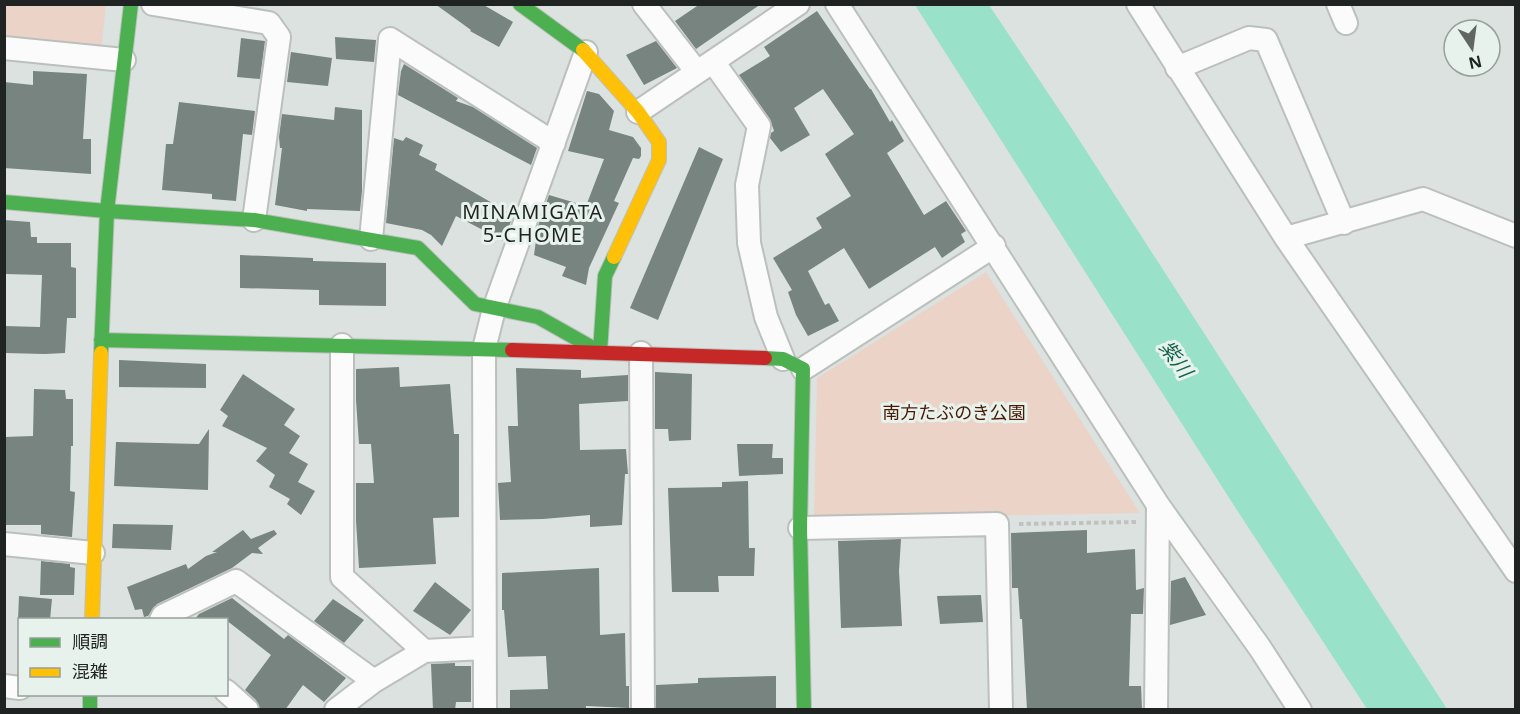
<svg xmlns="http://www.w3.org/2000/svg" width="1520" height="714" viewBox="0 0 1520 714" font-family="'Noto Sans','Noto Sans JP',sans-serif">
  <rect width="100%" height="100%" fill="#dce2df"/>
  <path fill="#ecd3c8" d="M4 5H106L101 50 5 40Z
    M986 272 1140 513 814 519 817 378Z"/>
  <path fill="#9ae1ca" d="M915 5H989L1074 132 1447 709H1367L1233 504Z"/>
  <path fill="#778480" d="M435 4H482L513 22 499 47 470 31 471 30Z
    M700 4H761L696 49 675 21Z
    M817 11 870 89H871L890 122 892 120 904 141 887 153 924 215 946 201 966 231 961 234 965 242 942 258 935 247 869 289 844 248 808 271 825 305 829 303 839 321 808 336 796 315 788 292 792 290 773 258 822 228 816 218 851 196 825 154 854 134 823 89 794 108 810 135 781 152 770 138 771 133 774 131 770 119 739 75 770 56 764 47Z
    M335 37 376 40 374 62 336 59Z
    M241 38 265 41 260 79 237 77Z
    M656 41 677 68 644 85 626 55Z
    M291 52 332 58 328 86 287 82Z
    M404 64 458 98 456 101 473 107 537 148 531 165 398 95 401 71Z
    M33 71 87 74 83 139H91V174L4 168V82L33 85Z
    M587 91 599 94 614 111 609 130 633 137 641 148V156L639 159 633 158 614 201 619 203 618 205 589 268 586 285 562 276 566 267 534 255 538 226 549 195 586 206 604 159 568 151Z
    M179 102 255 111 252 135 243 134 236 201 212 199V194L162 190 166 144H173Z
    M335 107 362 110V191L360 211 307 209V211L275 205 282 148H280L279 137 282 114 334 120Z
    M406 137 423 145 419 155 437 164 435 170 513 215 504 241 456 216 442 246 431 235 422 230 386 223 394 138 403 141Z
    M699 147 723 159 658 320 630 308Z
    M4 220 30 222 31 237H37V243H71V267L76 268V318H67L65 353 45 354 4 353V326L40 327 42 275 5 274Z
    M240 255 313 258V261L386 263V306L319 305V290L240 288Z
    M119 360 206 364V388L119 387Z
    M399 367 400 387 450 384 454 434H459V517L433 518 436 564 359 568 356 521V483H374L371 444H359L356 400V369Z
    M516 368 581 370V378L628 375V401L579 404 580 450 626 449 628 474H625L622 525 590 527V515L543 519 500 520 498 483 511 482 508 426H518Z
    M655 372 692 374 691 440 669 441 668 429H655Z
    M243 374 295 409 284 425 300 436 289 453 308 464 298 482 315 491 301 515 287 504 290 499 269 487 275 475 256 461 267 448 222 426 228 416 220 410Z
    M34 389 65 390 66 399H73V446H71L70 491 75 492 72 537 41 534V525H4V437L33 436Z
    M209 429 208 490 114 486 116 442 199 444Z
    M737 444H773L772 458H783V474L739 476Z
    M748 481 749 548H755L754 576H718L719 592H672L668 488 722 487V482Z
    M113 524 173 525 171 550 112 548Z
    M243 530 251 539 274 530 277 534 258 548 263 554 252 553 232 568 157 604 148 616 144 617 142 609 135 610 127 587 186 564 188 569 206 556 217 552H212Z
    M1087 530V553L1135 549 1136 590 1144 588 1143 614H1131L1129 686H1141L1142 710H1027L1022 619H1020L1018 588H1012L1011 533Z
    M901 539 899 571 902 626 841 628 838 541Z
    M41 561 70 564V567L75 568 74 595H40Z
    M599 568 600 635 625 633 626 686H629V708L586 706V708L510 709V690L548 689 546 656 508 657 504 610H502V573Z
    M1185 577 1206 615 1170 625 1171 581Z
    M435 582 471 610 450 635 413 611Z
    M981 595 983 622 940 624 937 596Z
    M19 596 52 599 50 620H18Z
    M232 598 284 639 288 635 346 678 324 702 303 685 285 710H260L256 700 245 690 271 655 226 620H194L199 614Z
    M333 599 364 620 344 643 314 621Z
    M455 663V666H471V702H456L455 710H433L431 664Z
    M776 676V710L656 709V685L698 683V678Z"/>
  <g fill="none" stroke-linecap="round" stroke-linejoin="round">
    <g stroke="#bbc0bd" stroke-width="26">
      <path id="street" d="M153 4 269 23 279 37 254 220
        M644 4 697 72
        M837 4 1158 505 1260 648 1300 710
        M1138 4 1286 238 1516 571
        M1338 4 1346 23
        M4 48 124 60
        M714 63 759 126 747 185 749 243 766 317 783 359
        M1177 68 1249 38 1266 40 1344 223
        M638 112 798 4
        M1286 238 1423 199 1516 236
        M371 239 390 39 554 143
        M342 345V577L424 651
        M641 353 643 710
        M803 369 994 246
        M800 528 997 524 1001 710
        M4 544 93 553
        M161 620 163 616 236 581 374 681
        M4 686 20 688
        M226 691 247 710
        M336 710 374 681 424 651 484 648
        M485 710 484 349 494 309 586 52
        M1156 710 1158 505"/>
    </g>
    <g stroke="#bbc0bd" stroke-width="16">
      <path id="fast" d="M520 4 583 50
        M4 202 107 211 254 220 418 248 475 304 538 317 600 352 605 276 614 257
        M101 340 512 350
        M101 353 107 211 131 4
        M765 358 783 359 803 369 800 528 804 710
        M90 694V710"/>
    </g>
    <g stroke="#bbc0bd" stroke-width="16">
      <path id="slow" d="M583 50 638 112 659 142V160L614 257
        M92 620 101 353"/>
    </g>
    <g stroke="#bbc0bd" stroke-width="16">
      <path id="jam" d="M512 350 765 358"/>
    </g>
    <path stroke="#c0c2c1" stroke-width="4" stroke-dasharray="4.5 3" stroke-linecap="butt" d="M1019 524 1137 522"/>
    <use href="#street" stroke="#fafbfa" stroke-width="22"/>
    <use href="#fast" stroke="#4caf50" stroke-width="14"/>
    <use href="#slow" stroke="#ffc107" stroke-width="14"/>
    <use href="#jam" stroke="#c62828" stroke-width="14"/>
  </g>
  <g text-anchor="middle" stroke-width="6" stroke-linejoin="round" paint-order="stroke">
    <g font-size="18" fill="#4b1a05" stroke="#e7f2ed">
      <text x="954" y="419">南方たぶのき公園</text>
    </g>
    <g font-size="20" letter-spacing="1.5" fill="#1f2321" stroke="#e7f2ed">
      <text x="533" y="219">MINAMIGATA<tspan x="533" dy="23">5-CHOME</tspan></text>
    </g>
    <g font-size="20" font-style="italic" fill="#14634e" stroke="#e7f2ed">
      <text transform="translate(1176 359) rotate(54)" y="7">紫川</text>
    </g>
  </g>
  <rect width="1520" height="714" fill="none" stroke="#1f2321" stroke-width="12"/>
  <rect x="18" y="618" width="210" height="78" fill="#e7f2ed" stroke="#979f9b" stroke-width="1.5"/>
  <rect x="30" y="638" width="30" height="9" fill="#4caf50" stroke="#979f9b" stroke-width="1.5"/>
  <text x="72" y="648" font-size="18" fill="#1f2321">順調</text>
  <rect x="30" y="668" width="30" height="9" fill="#ffc107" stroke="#979f9b" stroke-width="1.5"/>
  <text x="72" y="678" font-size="18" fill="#1f2321">混雑</text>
  <g transform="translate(1472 48) rotate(167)"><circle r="28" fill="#e7f2ed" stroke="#979f9b" stroke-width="1.5"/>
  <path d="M0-4.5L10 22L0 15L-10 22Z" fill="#616664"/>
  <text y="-9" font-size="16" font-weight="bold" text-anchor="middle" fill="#1f2321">N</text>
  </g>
</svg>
